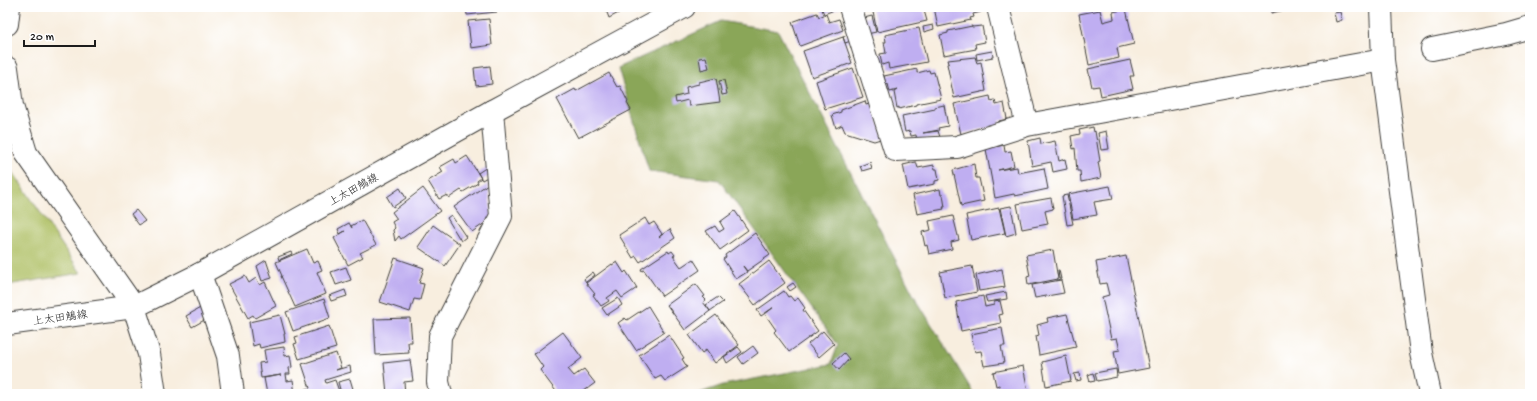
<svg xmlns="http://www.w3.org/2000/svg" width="1537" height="401" viewBox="0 0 1537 401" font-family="'Gochi Hand','Klee One',sans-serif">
  <rect width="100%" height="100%" fill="#fff"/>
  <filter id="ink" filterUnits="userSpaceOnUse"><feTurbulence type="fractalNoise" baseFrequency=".025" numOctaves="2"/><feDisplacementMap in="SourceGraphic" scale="8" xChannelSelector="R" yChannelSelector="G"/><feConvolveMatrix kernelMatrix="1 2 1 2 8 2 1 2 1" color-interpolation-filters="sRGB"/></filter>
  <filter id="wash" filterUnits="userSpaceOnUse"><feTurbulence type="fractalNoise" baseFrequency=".012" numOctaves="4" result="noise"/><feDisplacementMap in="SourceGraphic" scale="16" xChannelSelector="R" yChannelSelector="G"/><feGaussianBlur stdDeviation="0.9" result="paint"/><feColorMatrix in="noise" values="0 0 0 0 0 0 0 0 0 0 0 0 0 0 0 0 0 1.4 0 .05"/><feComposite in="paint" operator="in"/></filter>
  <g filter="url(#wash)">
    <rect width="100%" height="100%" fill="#f8eedf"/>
    <path fill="#aebf63" stroke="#656e40" d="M7 162V163L81 273 7 285Z"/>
    <path fill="#8aa659" stroke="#53613a" d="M721 21 778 31 913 294 974 394H697L723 385 831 364 838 345 719 180 649 171 618 68Z"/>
    <g id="blocks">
      <path fill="#bfaef1" d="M466 7H496L497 12 467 15Z
        M612 7H628V8L609 18 606 10Z
        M821 7H842L824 14Z
        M872 7H923L927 21 877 32Z
        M934 7H979L981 12 973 14 974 17 970 18 971 20 938 27Z
        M1270 7H1294V8L1271 13Z
        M1126 9 1134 44 1117 48 1119 58 1089 65 1079 14 1100 10 1103 22 1114 19 1113 12Z
        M1340 12 1342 20 1336 22 1334 13Z
        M817 13 819 17 826 14 829 22 839 19 843 30 800 46 792 22Z
        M872 16 876 32 867 34 864 18Z
        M489 19 492 45 471 48 468 21Z
        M933 25 934 29 924 32 923 27Z
        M972 26V27L982 26 985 42 975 44 976 49 944 55 940 35 948 33V31Z
        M919 28 927 62 889 69 888 63 882 65 880 54 886 53 884 42H886L885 35Z
        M851 33 854 40 845 43 843 37Z
        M843 37 852 63 812 77 803 51Z
        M992 51 993 57 977 60 976 54Z
        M706 57 709 68 701 70 699 58Z
        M975 57 977 63 981 62 986 91 954 98 947 64 949 63 948 60Z
        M1130 60 1134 76H1130L1133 89 1101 96 1099 86 1092 87 1088 69Z
        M490 66 492 84 476 86 474 68Z
        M853 68 863 97 825 109 816 81Z
        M917 69V73L929 70 930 73 934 72 941 99 916 104V105L899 109V107L897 108 894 92 897 90 890 92 888 84 886 85 884 76Z
        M609 73 617 87 620 86 628 102 627 103 631 110 578 138 557 99 575 89 576 91Z
        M716 78 720 102 689 106 688 100 676 103 675 97 687 94 686 87 699 84V82Z
        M724 80 727 94 722 95 719 81Z
        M990 96 991 101 995 100 996 105 1004 103 1007 119 999 121 1000 125 961 134 954 104Z
        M865 101 866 105 872 103 884 138 874 141 845 132 842 125 836 128 832 115 841 112V110Z
        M944 105 948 126 938 128 939 130 923 133 938 131 940 137 917 141 916 135 911 136 910 131 905 132 902 116 935 109V107Z
        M1093 127 1094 132 1095 131 1100 161 1098 162 1101 178 1081 182 1080 171H1077L1075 148 1073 149 1071 136 1080 134 1079 130Z
        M1106 131 1109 149 1101 150 1098 133Z
        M1040 138 1041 144 1055 141 1059 161 1065 159 1067 169 1053 172 1051 162 1032 166 1028 141Z
        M1004 145 1005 152 1011 151 1014 166 998 170 1017 167 1018 173 1044 168 1048 189 1015 196 1014 194 995 198 986 149Z
        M467 156 481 178 477 181 478 183 463 192 461 190 449 198 447 195 439 199 428 181 443 172 440 167 454 159 456 163Z
        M870 162 872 168 862 171 860 166Z
        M916 162 918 168 934 165 935 169H937L939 180 935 181V184L908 189 903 165Z
        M974 164 976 178H979L984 201 961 206 953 170Z
        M487 167 491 175 482 180 478 173Z
        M488 184 492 218 472 232 454 207Z
        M1110 186 1113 199 1094 202 1097 215 1073 219 1068 194Z
        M400 188 406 198 393 207 387 197Z
        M423 188 440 211 401 239 399 236 395 241 393 230 395 228 392 222 397 219 392 212Z
        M940 189 941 195H943L945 207H943L944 209 917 214 913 195Z
        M1067 195 1073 224 1067 225 1062 196Z
        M1051 198 1053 209 1045 211 1048 224 1022 229 1017 204Z
        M1011 206 1016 233 1006 236 1000 208Z
        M999 208 1005 233 971 240 966 215Z
        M136 210 145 221 139 225 131 214Z
        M735 211 748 230 720 250 706 231 715 226 719 232 724 229 720 222Z
        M451 215 466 237 461 241 447 218Z
        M953 216 959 240 951 242 952 249 929 254 927 245 925 246 922 232 931 230 929 221Z
        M645 218 649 225 654 222 662 234 659 237 670 229 675 238 640 262 636 256 633 258 619 235Z
        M362 220 376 245 360 253 363 257 348 265 334 238 345 231 340 234 338 229 349 223 352 228 351 226Z
        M433 225 460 244 445 266 418 247Z
        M755 233 770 255 747 271 743 266 747 272 736 279 723 259 726 257 725 255Z
        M307 249 313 263 318 261 322 270 317 272 326 294 295 307 281 276H282L276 262Z
        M1053 250 1058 279 1028 285 1027 277 1030 276 1026 255Z
        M668 251 669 253 672 251 675 255 673 256 681 267 693 259 700 270 662 296 644 270 642 271 641 269Z
        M291 252 292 254 279 260 278 257Z
        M1126 256 1149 368 1118 374 1114 351 1120 350 1117 338 1111 339 1102 297 1109 295 1106 283 1100 284 1096 262Z
        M395 258 424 268 419 283 424 284 420 300 414 299 410 312 380 302Z
        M266 260 272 278 262 281 257 266Z
        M769 261 785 283 755 305 739 284Z
        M617 262 624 273 626 271 637 288 622 298 617 291 607 298 609 301 601 306 593 295 595 294 586 283 612 264V265Z
        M972 266 977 292 945 298 940 272Z
        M346 267 351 280 336 285 331 272Z
        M1002 269 1005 287 979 291 976 275Z
        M1058 270H1059L1061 279H1059Z
        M593 272 595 275 586 282 584 279Z
        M245 276 249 283 256 278 260 285 265 282 276 306 255 318 253 315 248 318 229 284Z
        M1061 280 1064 293 1035 298 1032 285Z
        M793 283 796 287 790 291 787 287Z
        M696 284 705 296 703 297 706 300 703 302 710 311 685 330 667 305Z
        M345 290 347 296 331 301 329 296Z
        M784 291 788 297 790 296 794 301 798 298 805 308 803 310 818 331 789 352 774 332 776 330 765 314 774 307 761 316 757 310Z
        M1006 292 1007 299 987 302 985 296Z
        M983 296 985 307 994 305V302L1000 301 1003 314 999 315 1001 323 961 331 956 302Z
        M718 297 723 302 710 311 706 305Z
        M618 298 622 305 607 315 602 308Z
        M324 299 330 318 293 331 286 312Z
        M648 306 664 332 636 350 618 323 625 318 627 320Z
        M202 307 208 318 192 327 186 316Z
        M1067 314 1076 347 1039 355 1036 336 1039 335 1037 325 1048 322 1047 318Z
        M280 315 285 334H284L285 342 260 348 259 344 253 346 249 322Z
        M716 315 739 345 715 363 706 350 702 353 689 335Z
        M410 318 412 342H408L409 353 376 355 374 319Z
        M329 326 336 348 299 359 294 344 297 343 295 337Z
        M1002 328 1005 346H1001L1004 363 984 366 981 351 975 352 971 334Z
        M823 331 834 344 819 357 808 344Z
        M563 332 582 358 568 369 574 376 584 369 595 383 580 394H558L540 370 543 367 534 354Z
        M669 335 684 358 682 359 687 367 665 381 661 376 655 379 639 355Z
        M753 346 758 353 743 364 738 357Z
        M284 347 285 356 290 355 292 367 289 368 290 374H286L287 381 293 380 295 394H267L264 378 281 375 261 378 259 363 266 362 264 350Z
        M738 347 742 352 727 363 724 357Z
        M336 353 341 368 336 370 350 366 351 372 325 380 326 383 335 380 340 394H307L306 389 310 388 302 364Z
        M844 353 849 359 839 370 833 363Z
        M1066 356 1071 381 1046 386 1042 362Z
        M410 360 413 381 404 382 405 394H387L384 363Z
        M1023 366 1028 391 1014 394H1001L999 385 996 386 993 372Z
        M1116 369 1117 377 1097 381 1095 373Z
        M1080 373 1081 380 1076 381 1074 374Z
        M1093 373 1095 381 1090 382 1088 375Z
        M350 379 353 389 341 393 338 382Z"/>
    </g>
  </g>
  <g filter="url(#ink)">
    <use href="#blocks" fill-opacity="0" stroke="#3d3c39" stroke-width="1"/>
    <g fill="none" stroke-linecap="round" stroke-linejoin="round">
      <g stroke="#3d3c39" stroke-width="24">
        <path id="street" d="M850 7 895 150 957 147 1027 125 1383 60
          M998 7 1027 125
          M1381 7 1383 60 1421 353 1430 394
          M7 24 9 7
          M1432 49 1506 34 1530 27
          M7 68 12 106 26 153 134 307
          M200 274 228 356 233 394
          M441 394 438 382 440 336 501 216 492 111"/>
      </g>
      <g stroke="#3d3c39" stroke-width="24">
        <path id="secondary" d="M134 307 149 354 155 394
          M7 324 134 307 200 274 492 111 684 7"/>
      </g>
      <use href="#street" stroke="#fff" stroke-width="22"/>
      <use href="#secondary" stroke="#fff" stroke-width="22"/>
    </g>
  </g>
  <g text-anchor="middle" stroke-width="4" stroke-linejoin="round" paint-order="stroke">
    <g font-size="11" fill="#1c1c1c" stroke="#fff">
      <text transform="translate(353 189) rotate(-29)" y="4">上太田鵤線</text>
      <text transform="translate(60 317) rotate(-8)" y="4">上太田鵤線</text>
    </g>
  </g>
  <rect width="1537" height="401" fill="none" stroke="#fff" stroke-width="24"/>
  <path d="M24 40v6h71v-6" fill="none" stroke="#1c1c1c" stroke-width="2"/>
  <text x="30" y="40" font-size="12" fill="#1c1c1c" stroke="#ffffff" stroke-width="3" paint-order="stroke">20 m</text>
</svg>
